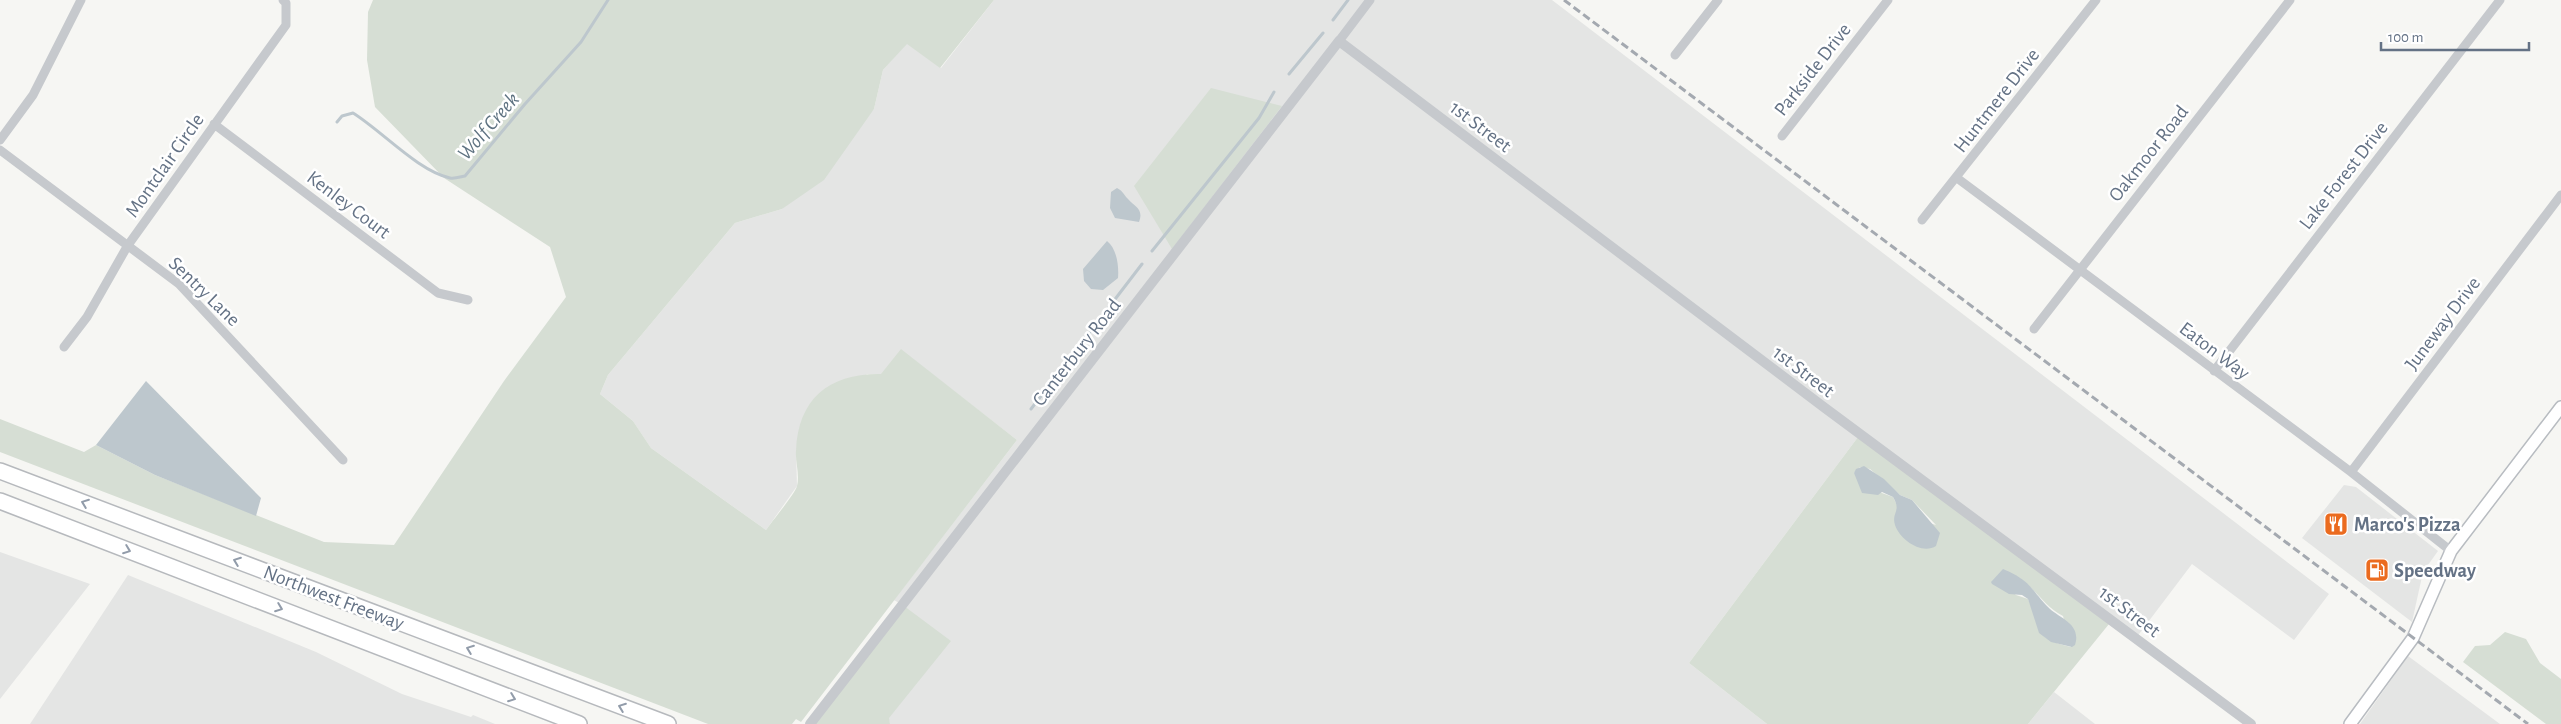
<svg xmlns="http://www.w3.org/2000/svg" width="2561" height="724" viewBox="0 0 2561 724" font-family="'Alegreya Sans',sans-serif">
  <rect width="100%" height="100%" fill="#f6f6f3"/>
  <path fill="#e4e5e4" d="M994 0H1552L2329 594 2294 640 2192 564 2133 642 1858 437 1689 663 1767 724H890L888 718 904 606 894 600 1017 440 901 350 881 375 867 374 796 450 797 486 766 530 651 448 633 421 600 394 608 375 735 223 782 209 874 109 883 70 907 43 941 68Z
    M2344 485 2356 487 2438 551 2423 572 2412 622 2302 538Z
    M0 552 90 584 0 699Z
    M128 575 316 652 402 694 471 717 473 715 495 724H30Z
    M2408 656 2500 724H2360Z
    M2054 692 2095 724H2028Z"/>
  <path fill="#d6ded4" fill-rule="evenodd" d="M373 0H994L940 68 907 44 883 70 874 109 824 180 782 209 735 223 608 375 600 394 633 421 651 448 766 530C772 521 795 494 797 486 800 475 795 461 796 451 798 398 830 373 881 374L901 349 1017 440 801 722 796 719 792 724H708L0 452V419L84 452 96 445 155 475 324 542 394 545 504 381 566 297 550 247 444 178 375 107 367 60 368 12Z
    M1211 88 1282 106 1172 249 1134 186Z
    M1858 437 2109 624 2028 724H1767L1689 663ZM1860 467 1870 469 1900 495 1912 500 1936 525 1897 513V505L1893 497 1879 492 1854 473ZM2013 574C2034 585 2042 605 2063 616L2071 647C2032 638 2042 631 2028 599L2016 595 1997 577Z
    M904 606 951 641 889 718 890 724H814Z
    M2505 632 2526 639 2540 663 2561 679V724H2546L2463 662 2475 646 2490 645Z"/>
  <path fill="#bdc7cd" d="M1117 188C1123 191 1123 194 1128 199 1135 207 1144 209 1139 222L1115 218 1110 208 1111 192Z
    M1107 241C1117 249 1119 266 1118 278L1103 290 1091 289 1084 281 1083 269Z
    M146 381 261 498 256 516 155 475 96 445Z
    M1864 466 1884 479 1900 495 1912 500 1940 533 1936 546C1922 555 1900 540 1895 525 1891 512 1902 512 1893 497L1882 492 1878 495 1862 493 1854 473 1856 469Z
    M2003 569C2031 581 2029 587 2048 607 2058 618 2082 623 2075 645L2072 647 2051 642 2039 633 2028 599 2022 595 2009 594 1992 584 1991 582Z"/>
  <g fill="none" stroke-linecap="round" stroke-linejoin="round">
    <path stroke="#bdc7cd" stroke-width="3" d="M1333 20 1348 0
      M1289 74 1323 33
      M337 122 342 116 353 113C382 131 418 171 450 178 454 179 460 177 465 176L525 104 581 42 608 0
      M1152 251 1259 118 1274 92
      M1031 409 1142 264"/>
    <g stroke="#b8bcc1" stroke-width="14">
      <path id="secondary" d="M2350 724 2413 638 2451 551 2561 407"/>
    </g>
    <g stroke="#b6b9bd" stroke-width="18">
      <path id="motorway" d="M0 471 668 724
        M0 501 579 724"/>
    </g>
    <path stroke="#c6c9cd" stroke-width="9" d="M1339 41 1370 0
      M1675 55 1718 0
      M214 124 438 293 468 300
      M1782 136 1888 0
      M0 140 33 95 81 0
      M0 150 179 284 343 460
      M1957 178 2351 472 2451 551
      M1922 220 2096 0
      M2034 329 2290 0
      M64 347 87 317 128 245 286 25V3L283 0
      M2214 371 2500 0
      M2351 472 2561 195"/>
    <path stroke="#c6c9cd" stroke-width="10" d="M810 724 1339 41 1825 408 2251 724"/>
    <use href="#secondary" stroke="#fff" stroke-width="11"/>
    <use href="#motorway" stroke="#fff" stroke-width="15"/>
    <path stroke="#a4a9b0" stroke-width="3" stroke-dasharray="8 4" stroke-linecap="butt" d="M1564 0 2528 724"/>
  </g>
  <defs><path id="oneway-chevron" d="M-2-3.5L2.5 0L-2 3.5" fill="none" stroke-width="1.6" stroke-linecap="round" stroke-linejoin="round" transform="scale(1.25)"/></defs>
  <g stroke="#929caa">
    <use href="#oneway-chevron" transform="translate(85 503) rotate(-159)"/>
    <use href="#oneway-chevron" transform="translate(127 550) rotate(21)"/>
    <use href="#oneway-chevron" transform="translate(237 561) rotate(-159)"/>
    <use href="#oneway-chevron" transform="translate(279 608) rotate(21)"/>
    <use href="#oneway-chevron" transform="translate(470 649) rotate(-159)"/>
    <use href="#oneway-chevron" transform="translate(512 698) rotate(21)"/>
    <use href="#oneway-chevron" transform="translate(622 707) rotate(-159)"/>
  </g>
  <defs>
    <g id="restaurant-square" transform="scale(1.25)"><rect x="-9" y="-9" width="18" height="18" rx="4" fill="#eb6b1f" stroke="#fff"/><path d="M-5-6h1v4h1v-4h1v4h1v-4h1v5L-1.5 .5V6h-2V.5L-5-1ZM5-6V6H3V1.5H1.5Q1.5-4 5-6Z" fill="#fff"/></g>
    <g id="fuel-square" transform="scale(1.25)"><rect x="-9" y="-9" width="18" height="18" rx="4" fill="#eb6b1f" stroke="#fff"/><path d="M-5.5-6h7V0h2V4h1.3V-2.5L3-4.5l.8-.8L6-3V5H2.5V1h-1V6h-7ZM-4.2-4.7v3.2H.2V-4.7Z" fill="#fff"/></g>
  </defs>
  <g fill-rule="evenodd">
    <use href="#restaurant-square" x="2336" y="524"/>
    <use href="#fuel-square" x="2377" y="570"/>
  </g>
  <g text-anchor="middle" stroke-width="5" stroke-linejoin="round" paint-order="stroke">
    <g font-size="20" fill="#647285" stroke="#fff">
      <text transform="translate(1812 69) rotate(-52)" y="7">Parkside Drive</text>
      <text transform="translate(1996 100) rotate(-52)" y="7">Huntmere Drive</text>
      <text transform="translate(1481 126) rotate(37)" y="7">1st Street</text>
      <text transform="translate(2148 153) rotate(-52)" y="7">Oakmoor Road</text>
      <text transform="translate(164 165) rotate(-55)" y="7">Montclair Circle</text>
      <text transform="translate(2343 175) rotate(-52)" y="7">Lake Forest Drive</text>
      <text transform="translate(349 204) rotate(37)" y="7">Kenley Court</text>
      <text transform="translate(205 291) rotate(44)" y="7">Sentry Lane</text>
      <text transform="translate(2442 323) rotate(-53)" y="7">Juneway Drive</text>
      <text transform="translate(2215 350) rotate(37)" y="7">Eaton Way</text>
      <text transform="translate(1076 352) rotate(-52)" y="7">Canterbury Road</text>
      <text transform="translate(1804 371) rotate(37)" y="7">1st Street</text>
      <text transform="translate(334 597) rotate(21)" y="7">Northwest Freeway</text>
      <text transform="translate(2130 611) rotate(37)" y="7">1st Street</text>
    </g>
    <g font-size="20" font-weight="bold" fill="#647285" stroke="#fff" text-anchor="start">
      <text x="2354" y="531">Marco's Pizza</text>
      <text x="2394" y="577">Speedway</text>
    </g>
    <g font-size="21" font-style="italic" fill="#5f7382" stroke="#fff">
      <text transform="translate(488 126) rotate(-49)" y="7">Wolf Creek</text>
    </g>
  </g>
  <path d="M2381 42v8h148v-8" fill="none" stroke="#647285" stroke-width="2.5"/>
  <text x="2388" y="42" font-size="15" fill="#647285" stroke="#ffffff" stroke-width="4" paint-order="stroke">100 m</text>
</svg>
